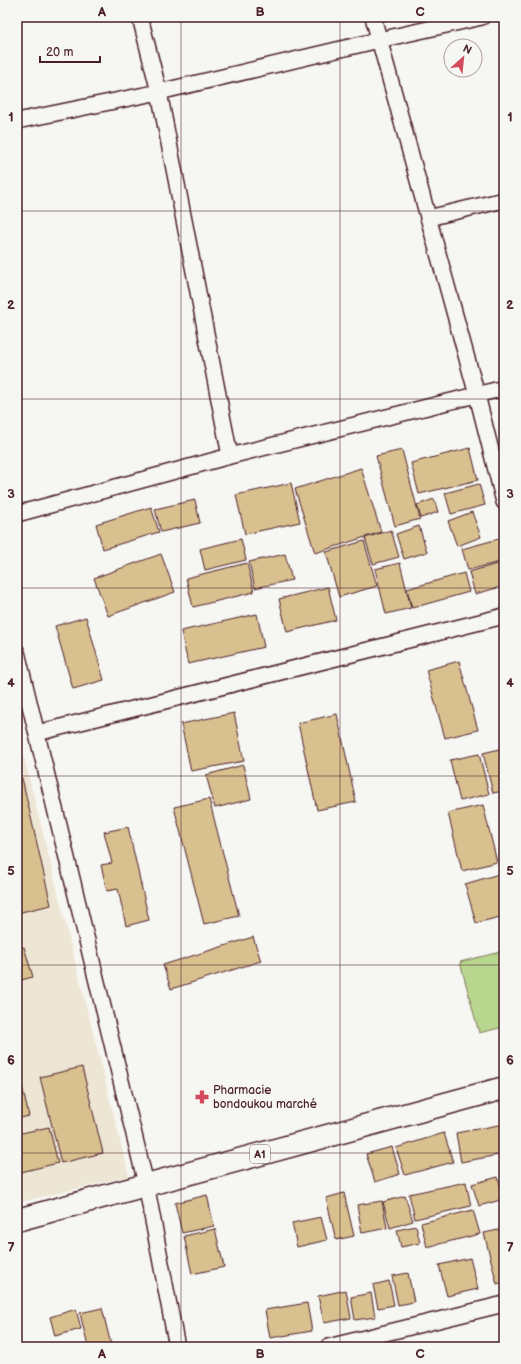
<svg xmlns="http://www.w3.org/2000/svg" width="521" height="1364" viewBox="0 0 521 1364" font-family="'Balsamiq Sans',sans-serif">
  <rect width="100%" height="100%" fill="#f6f6f2"/>
  <filter id="ink" filterUnits="userSpaceOnUse"><feTurbulence type="fractalNoise" baseFrequency=".025" numOctaves="2"/><feDisplacementMap in="SourceGraphic" scale="8" xChannelSelector="R" yChannelSelector="G"/><feConvolveMatrix kernelMatrix="1 2 1 2 8 2 1 2 1" color-interpolation-filters="sRGB"/></filter>
  <g filter="url(#ink)">
    <path fill="#ede6d4" d="M17 730 129 1176 17 1203Z"/>
    <path fill="#b9d68e" stroke="#827a5c" d="M504 951V1027L479 1033 460 962Z"/>
    <path fill="#d9c08f" stroke="#4a1f2b" d="M470 448 478 480 419 494 411 463Z
      M402 450 420 519 395 526 376 456Z
      M361 468 381 532 315 553 295 489Z
      M291 483 300 522 245 534 236 495Z
      M479 484 485 505 451 514 445 493Z
      M434 499 438 512 421 518 417 505Z
      M195 500 200 523 161 532 155 509Z
      M151 507 159 532 103 549 96 524Z
      M472 512 481 537 457 546 448 521Z
      M419 526 427 552 404 559 396 534Z
      M391 530 399 557 373 564 365 538Z
      M502 538 504 545V561L468 570 462 549Z
      M241 539 246 560 205 570 200 549Z
      M364 541 377 586 339 597 326 552Z
      M161 554 175 592 108 616 94 578Z
      M285 554 292 580 255 588 249 562Z
      M504 562V586L475 594 469 572Z
      M247 563 254 592 193 607 186 578Z
      M400 563 411 608 386 614 375 569Z
      M464 573 469 592 412 608 407 589Z
      M328 587 336 620 287 632 279 599Z
      M257 614 264 647 188 664 181 631Z
      M86 617 104 680 73 689 55 626Z
      M459 661 478 730 445 738 426 670Z
      M234 713 244 761 191 771 181 724Z
      M337 714 356 802 317 810 298 723Z
      M504 748V791L493 793 483 753Z
      M479 754 489 794 460 801 450 760Z
      M17 756 21 773 17 774Z
      M243 765 251 799 215 808 206 775Z
      M22 778 51 905 17 913V779Z
      M209 799 239 916 204 924 174 807Z
      M483 805 497 862 462 871 448 813Z
      M128 827 149 920 126 926 118 889 107 891 101 865 112 863 104 832Z
      M499 874 504 892V916L476 923 465 884Z
      M253 937 261 961 171 989 163 965Z
      M24 947 33 977 17 981V949Z
      M82 1067 103 1153 61 1163 40 1077Z
      M19 1074 29 1116 17 1119V1075Z
      M504 1124V1154L461 1162 456 1133Z
      M49 1127 58 1163 17 1173V1134Z
      M444 1133 453 1162 405 1175 396 1148Z
      M392 1147 400 1174 375 1182 366 1154Z
      M498 1177 504 1199 479 1206 472 1184Z
      M466 1182 471 1206 415 1219 409 1194Z
      M344 1193 354 1236 336 1240 326 1198Z
      M207 1195 214 1226 182 1233 175 1203Z
      M405 1196 413 1221 390 1228 383 1202Z
      M382 1201 387 1228 362 1233 357 1205Z
      M473 1210 480 1234 427 1247 421 1223Z
      M321 1217 327 1240 297 1247 292 1223Z
      M416 1226 420 1243 401 1247 397 1230Z
      M215 1229 224 1267 192 1274 184 1236Z
      M503 1229 504 1282 497 1284 484 1233Z
      M470 1258 478 1289 447 1296 439 1265Z
      M408 1273 414 1302 398 1305 392 1276Z
      M389 1281 394 1305 378 1308 373 1285Z
      M346 1290 351 1318 324 1323 318 1296Z
      M371 1293 375 1317 355 1320 351 1297Z
      M307 1303 312 1331 270 1338 265 1310Z
      M102 1308 111 1345 101 1347H88L80 1313Z
      M76 1309 81 1329 55 1336 50 1317Z"/>
    <g fill="none" stroke-linecap="round" stroke-linejoin="round">
      <g stroke="#4a1f2b" stroke-width="18">
        <path id="street" d="M140 17 159 92 230 456
          M373 17 477 395 504 502
          M17 121 159 92 379 40 482 17
          M428 218 504 200
          M17 514 230 456 504 388
          M17 652 146 1184 177 1347
          M37 733 504 616
          M328 1347 504 1304"/>
      </g>
      <g stroke="#4a1f2b" stroke-width="25">
        <path id="primary" d="M17 1220 504 1088"/>
      </g>
      <use href="#street" stroke="#f6f6f2" stroke-width="15"/>
      <use href="#primary" stroke="#f6f6f2" stroke-width="22"/>
    </g>
  </g>
  <path fill="none" stroke="#4a1f2b" stroke-width="1" stroke-opacity="0.55" d="M181 17V1347M340 17V1347M17 211H504M17 399H504M17 588H504M17 776H504M17 965H504M17 1153H504"/>
  <defs>
    <g id="pharmacy-bare" transform="scale(1.08)"><path d="M-2-6h4v4h4v4h-4v4h-4v-4h-4v-4h4Z" fill="#d1495b" stroke="#f6f6f2" stroke-width="2.5" paint-order="stroke"/></g>
  </defs>
  <g fill-rule="evenodd">
    <use href="#pharmacy-bare" x="202" y="1097"/>
  </g>
  <g text-anchor="middle" stroke-width="4" stroke-linejoin="round" paint-order="stroke">
    <rect fill="#f6f6f2" stroke="#7e6067" stroke-width="1" x="250" y="1145" width="20" height="18" rx="3"/>
    <g font-size="11" font-weight="bold" fill="#4a1f2b">
      <text x="260" y="1158">A1</text>
    </g>
    <g font-size="12" fill="#4a1f2b" stroke="#f6f6f2" text-anchor="start">
      <text x="213" y="1094">Pharmacie<tspan x="213" dy="14">bondoukou marché</tspan></text>
    </g>
  </g>
  <rect width="521" height="1364" fill="none" stroke="#f6f6f2" stroke-width="44"/>
  <g transform="translate(463 58) rotate(27)"><circle r="19" fill="#f6f6f2" stroke="#b1a0a2"/>
  <path d="M0-3L7 15L0 10L-7 15Z" fill="#d1495b"/>
  <text y="-6" font-size="11" font-weight="bold" text-anchor="middle" fill="#4a1f2b">N</text>
  </g>
  <path d="M40 56v6h60v-6" fill="none" stroke="#4a1f2b" stroke-width="2"/>
  <text x="46" y="56" font-size="12" fill="#4a1f2b" stroke="#f6f6f2" stroke-width="3" paint-order="stroke">20 m</text>
  <rect x="22" y="22" width="477" height="1320" fill="none" stroke="#4a1f2b" stroke-width="1.5"/>
  <g font-size="13" text-anchor="middle" font-weight="bold" fill="#4a1f2b">
    <text x="102" y="16">A</text>
    <text x="260" y="16">B</text>
    <text x="420" y="16">C</text>
    <text x="11" y="121">1</text>
    <text x="510" y="121">1</text>
    <text x="11" y="309">2</text>
    <text x="510" y="309">2</text>
    <text x="11" y="498">3</text>
    <text x="510" y="498">3</text>
    <text x="11" y="687">4</text>
    <text x="510" y="687">4</text>
    <text x="11" y="875">5</text>
    <text x="510" y="875">5</text>
    <text x="11" y="1064">6</text>
    <text x="510" y="1064">6</text>
    <text x="11" y="1252">7</text>
    <text x="510" y="1252">7</text>
    <text x="102" y="1358">A</text>
    <text x="260" y="1358">B</text>
    <text x="420" y="1358">C</text>
  </g>
</svg>
